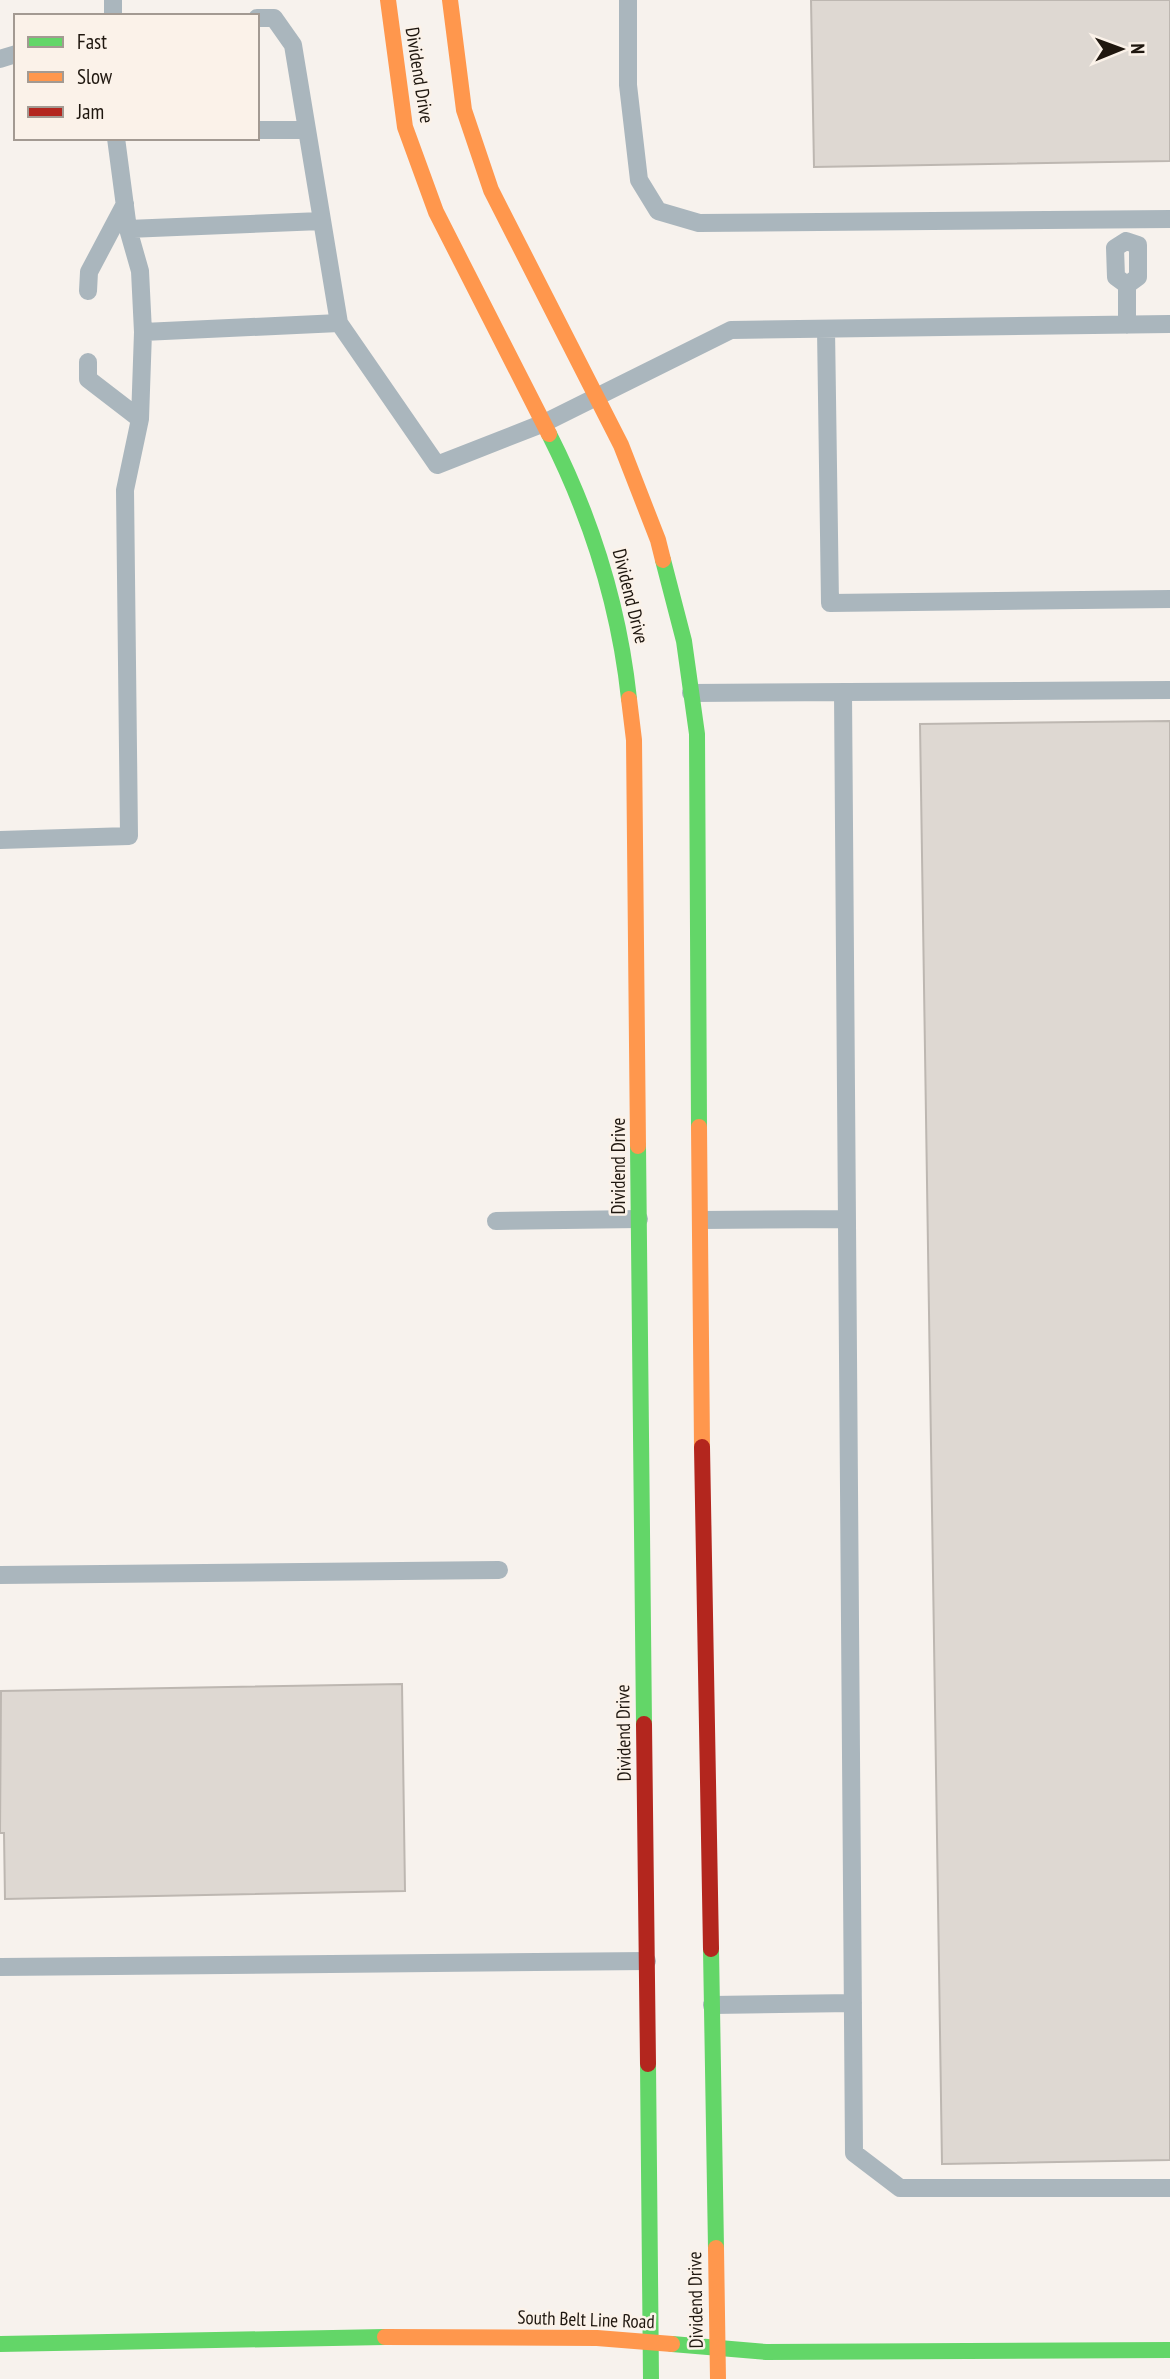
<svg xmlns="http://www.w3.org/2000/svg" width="1170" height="2379" viewBox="0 0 1170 2379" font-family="'PT Sans Narrow',sans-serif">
  <rect width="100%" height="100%" fill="#f7f2ed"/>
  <path fill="#ded8d2" stroke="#bdb7b1" stroke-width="2" d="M811 0H1170V161L814 167Z
    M1170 721V2160L942 2164 920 724Z
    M402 1684 405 1891 5 1899 4 1833H0L1 1691Z"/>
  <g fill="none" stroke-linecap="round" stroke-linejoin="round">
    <path stroke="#aab6bd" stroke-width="18" d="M113 0V16
      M628 0V85L639 180 658 211 699 223 1170 219
      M257 18H274L293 45 339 323 437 465 544 423 731 330 1170 324
      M0 59 16 54
      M257 130H307
      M128 229 321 221
      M1126 241 1138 245V277L1127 285
      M1126 241 1115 248 1116 277 1127 285
      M1127 285V325
      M88 291 89 272 125 204
      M826 329 830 603 1170 599
      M143 332 339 323
      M88 362V379L140 419
      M843 692 854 2153 900 2188H1170
      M691 693 1170 690
      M0 840 129 836 125 490 140 419 143 332 140 271 128 229 116 138
      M701 1220 847 1219
      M496 1221 639 1219
      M0 1575 499 1570
      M0 1967 647 1961
      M712 2005 853 2003"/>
    <path stroke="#63d668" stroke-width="16" d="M549 434C592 519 619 605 629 699
      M663 560 684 641 697 734 699 1127
      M638 1146 644 1724
      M711 1949 716 2248
      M648 2064 651 2379
      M0 2344 385 2337
      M672 2344 766 2352 1170 2350"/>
    <path stroke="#ff974d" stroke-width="16" d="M388 0 405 127 436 212 549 434
      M450 0 464 110 491 190 621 445 658 540 663 560
      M629 699 634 740 638 1146
      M699 1127 702 1447
      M716 2248 718 2379
      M385 2337 597 2338 672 2344"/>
    <path stroke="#b3261e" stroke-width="16" d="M702 1447 711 1949
      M644 1724 648 2064"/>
  </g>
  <g text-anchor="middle" stroke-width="5" stroke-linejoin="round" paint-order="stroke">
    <g font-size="19" fill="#1f170f" stroke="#fbf2e9">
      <text transform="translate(420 75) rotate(81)" y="7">Dividend Drive</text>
      <text transform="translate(631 596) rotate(76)" y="7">Dividend Drive</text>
      <text transform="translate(618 1166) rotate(-90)" y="7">Dividend Drive</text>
      <text transform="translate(623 1733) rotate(-91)" y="7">Dividend Drive</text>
      <text transform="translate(695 2300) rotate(-91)" y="7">Dividend Drive</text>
      <text transform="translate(586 2319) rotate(2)" y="7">South Belt Line Road</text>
    </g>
  </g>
  <rect x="14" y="14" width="245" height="126" fill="#fbf2e9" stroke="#a39a92" stroke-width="2"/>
  <rect x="28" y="37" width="35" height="10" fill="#63d668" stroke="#a39a92" stroke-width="2"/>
  <text x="77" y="49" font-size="21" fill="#1f170f">Fast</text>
  <rect x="28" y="72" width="35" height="10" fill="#ff974d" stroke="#a39a92" stroke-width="2"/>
  <text x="77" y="84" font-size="21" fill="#1f170f">Slow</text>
  <rect x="28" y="107" width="35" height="10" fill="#b3261e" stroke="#a39a92" stroke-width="2"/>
  <text x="77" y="119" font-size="21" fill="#1f170f">Jam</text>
  <g transform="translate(1121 49) rotate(89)" stroke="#fbf2e9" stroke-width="5" paint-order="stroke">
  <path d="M0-5L12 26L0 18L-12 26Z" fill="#1f170f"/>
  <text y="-10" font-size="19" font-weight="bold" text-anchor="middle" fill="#1f170f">N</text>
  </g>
</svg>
